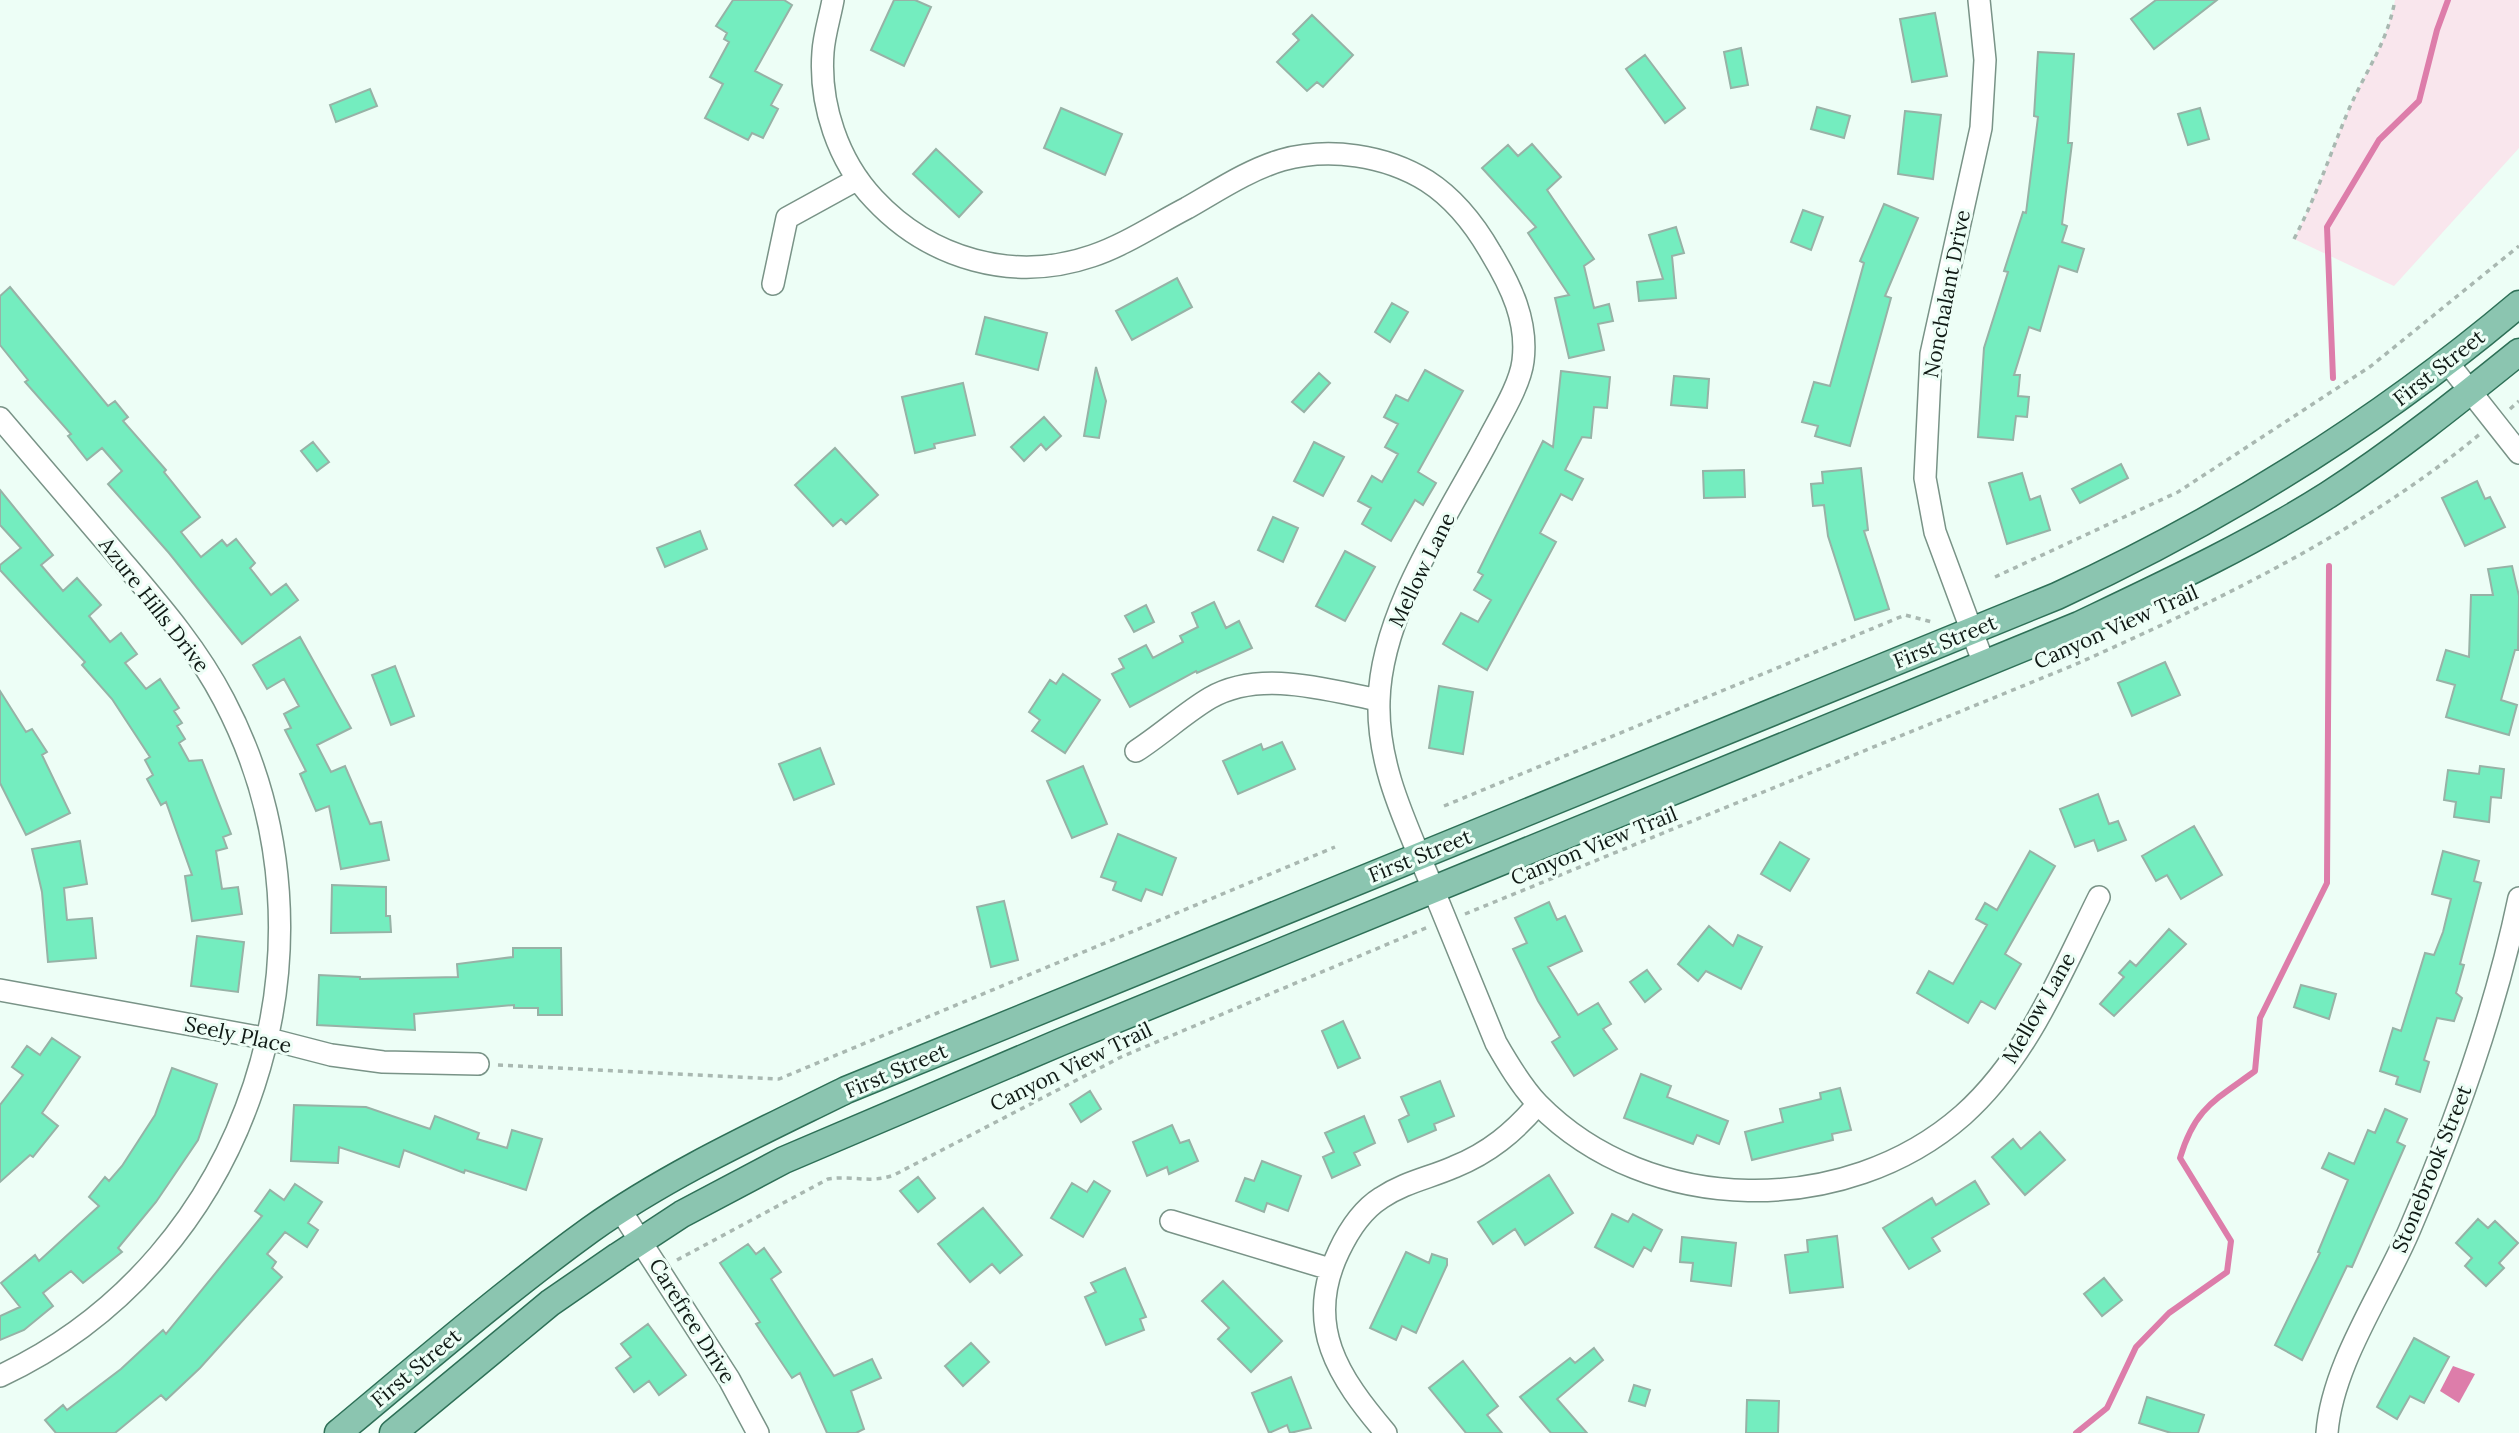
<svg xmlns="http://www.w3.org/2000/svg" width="2519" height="1433" viewBox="0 0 2519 1433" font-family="Lora,serif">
  <rect width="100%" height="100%" fill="#edfef6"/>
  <path fill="#f9e6ed" d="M2395 0H2519V148L2394 286 2294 239C2317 195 2330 154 2349 109 2366 70 2387 44 2395 0Z"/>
  <path fill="#dd7daa" d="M2453 1366 2475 1374 2459 1403 2440 1391Z"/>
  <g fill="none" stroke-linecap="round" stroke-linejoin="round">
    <path stroke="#dd7daa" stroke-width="6" d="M2333 378 2327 227 2379 140 2419 101 2437 30 2448 0
      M2076 1433 2107 1408 2136 1347 2169 1313 2227 1272 2231 1241 2180 1158C2195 1108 2214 1101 2255 1071L2260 1018 2327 883 2329 566"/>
  </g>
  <path fill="#74edbf" stroke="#97b2a6" stroke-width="2" d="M733 0H784L792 5 755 71 782 85 771 105 778 109 763 138 752 133 748 140 705 118 723 84 710 77 729 42 724 39 727 33 716 26Z
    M894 0H915L931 7 904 66 871 50Z
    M2156 0H2217L2154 49 2131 19Z
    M1935 13 1947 76 1912 82 1900 19Z
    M1312 15 1353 55 1323 87 1317 82 1307 91 1277 62 1299 40 1293 34Z
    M1741 48 1748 85 1731 88 1724 52Z
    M2038 52 2074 54 2068 143H2072L2062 224 2067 226 2062 242 2084 249 2077 272 2059 266 2040 331 2029 327 2014 375H2020L2018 396 2029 397 2027 417 2016 416 2013 440 1978 437 1984 348 2008 272 2004 271 2023 212 2026 213 2038 117 2034 116Z
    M1645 55 1685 108 1665 123 1626 69Z
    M370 89 377 106 336 122 330 105Z
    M1817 107 1850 116 1844 138 1811 129Z
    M1061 108 1122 134 1105 175 1044 148Z
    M2200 108 2209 139 2188 145 2178 114Z
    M1905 111 1941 115 1933 179 1898 174Z
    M1532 144 1561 177 1547 190 1594 259 1584 266 1594 308 1609 304 1613 321 1598 324 1604 350 1569 358 1555 298 1569 295 1528 233 1536 227 1482 168 1508 145 1518 156Z
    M936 149 982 192 959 217 913 174Z
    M1884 204 1918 218 1885 296 1891 298 1850 446 1815 436 1818 426 1802 422 1814 382 1830 386 1864 263 1860 261Z
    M1803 210 1823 217 1811 250 1791 242Z
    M1676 227 1684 253 1672 256 1676 298 1639 301 1637 282 1663 279 1649 235Z
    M1177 278 1192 307 1132 340 1116 311Z
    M10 287 108 406 115 401 128 417 123 421 166 470 164 472 200 517 181 532 201 557 222 540 227 546 236 539 255 563 250 568 271 595 286 584 298 600 242 644 169 553 108 484 122 471 102 448 87 460 68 436 71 434 25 382 28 380 0 345V296Z
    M1392 303 1408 312 1390 342 1375 332Z
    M985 317 1047 333 1038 370 976 354Z
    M1096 367 1106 401 1099 438 1084 436Z
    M1425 370 1463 391 1418 472 1436 483 1423 505 1415 500 1391 541 1362 524 1371 508 1358 501 1372 476 1382 482 1398 454 1385 447 1398 424 1384 417 1396 395 1408 401Z
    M1561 371 1610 377 1607 408 1594 407 1591 438 1582 437 1565 470 1583 479 1572 500 1561 494 1540 533 1556 542 1487 670 1443 644 1461 613 1478 622 1491 600 1474 590 1483 575 1478 572 1543 441 1553 447Z
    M1319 373 1330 383 1304 412 1292 402Z
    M1674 376 1709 379 1707 408 1671 405Z
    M963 383 975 435 934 444 935 448 915 453 902 397Z
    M1044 417 1061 436 1046 450 1041 444 1024 461 1011 447Z
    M313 442 329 462 317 471 301 451Z
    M1314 442 1344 457 1323 496 1294 481Z
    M835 448 878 495 846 524 841 519 833 526 795 485Z
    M2121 464 2128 478 2080 503 2072 489Z
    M1861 468 1868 530 1864 531 1889 609 1855 620 1828 536 1824 505 1813 506 1811 484 1823 483 1822 472Z
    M1744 470 1745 497 1704 498 1703 471Z
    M2022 473 2030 500 2040 496 2050 530 2007 544 1989 483Z
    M2477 481 2485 499 2490 497 2505 527 2465 546 2442 498Z
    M0 490 53 555 41 565 63 591 77 578 101 605 89 616 110 642 121 633 137 654 125 663 146 689 160 679 179 708 174 711 182 723 177 726 185 739 179 743 189 761 202 760 231 834 223 837 227 848 216 851 222 889 238 887 242 914 192 921 185 876 192 875 166 802 161 805 147 779 153 775 145 760 150 757 112 699 82 665 85 662 0 570V565L21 548 0 525Z
    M1273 517 1298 528 1283 562 1258 550Z
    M700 531 707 549 665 567 657 548Z
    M1345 551 1375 567 1345 621 1316 606Z
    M2512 566 2519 596 2518 650H2515L2501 700 2517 705 2509 735 2446 717 2455 685 2437 680 2446 650 2469 657 2471 595H2493L2488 569Z
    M1214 602 1226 628 1239 621 1252 648 1197 673 1196 671 1130 707 1112 674 1124 668 1119 659 1146 645 1153 658 1183 642 1180 636 1198 627 1192 613Z
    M1146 605 1154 622 1134 632 1125 616Z
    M300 637 351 728 317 745 331 772 345 766 370 824 381 822 389 860 341 869 329 806 316 811 300 774 306 771 285 730 291 728 284 714 299 706 284 679 267 689 253 665Z
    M2165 662 2180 695 2132 716 2118 683Z
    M395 666 414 716 391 725 372 675Z
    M1063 674 1100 700 1065 753 1032 731 1040 720 1029 712 1050 680 1056 684Z
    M1439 686 1473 692 1463 754 1429 748Z
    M0 691 26 732 32 729 47 752 42 755 70 813 26 835 0 783Z
    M1282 742 1295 769 1238 794 1223 761 1261 744 1263 750Z
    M820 748 834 784 794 800 779 764Z
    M1083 766 1107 824 1072 838 1047 781Z
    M2480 766 2504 769 2501 798 2491 797 2489 822 2454 817 2456 802 2444 800 2448 770 2479 774Z
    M2098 794 2109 824 2118 821 2126 840 2098 851 2094 840 2075 847 2060 809Z
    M2194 826 2222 875 2181 899 2167 875 2156 881 2142 856Z
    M1118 834 1176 858 1162 895 1146 889 1141 901 1113 890 1116 882 1101 877Z
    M80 841 87 884 64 888 67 920 92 918 96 958 48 962 42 892 32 849Z
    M1780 842 1809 859 1790 891 1761 874Z
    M2030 851 2055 866 2005 954 2021 964 1995 1009 1981 1001 1968 1023 1917 993 1929 971 1953 984 1987 925 1976 919 1985 903 1997 910Z
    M2443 851 2479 861 2474 881 2481 883 2460 964 2464 965 2456 993 2462 998 2454 1021 2437 1018 2424 1060 2429 1062 2420 1092 2396 1084 2398 1077 2380 1071 2393 1028 2401 1031 2425 953 2434 955 2443 932 2451 899 2432 894Z
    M332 885 386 887V916H390L391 932 331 933Z
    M1004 901 1018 960 991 967 977 907Z
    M1549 902 1557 920 1565 916 1582 951 1548 967 1578 1015 1598 1003 1611 1024 1603 1029 1617 1049 1574 1076 1552 1042 1560 1037 1538 1001 1513 949 1527 943 1515 918Z
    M1709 926 1733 946 1738 935 1762 947 1741 989 1706 971 1698 981 1678 964Z
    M2169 929 2186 944 2114 1016 2100 1004 2124 977 2119 973 2130 961 2136 966Z
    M197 936 244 942 238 992 191 986Z
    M513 948H561L562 1015H538V1008H514V1005L414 1014 415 1030 317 1025 319 975 360 977V979L458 977 457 964 513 957Z
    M1647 970 1661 989 1645 1002 1630 982Z
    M2301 985 2336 994 2329 1019 2294 1007Z
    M1343 1021 1360 1058 1338 1068 1322 1031Z
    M52 1038 80 1057 42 1113 58 1126 33 1157 30 1155 0 1182V1105L23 1075 12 1067 27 1046 40 1055Z
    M172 1068 217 1084 198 1140 156 1202 118 1248 122 1252 83 1283 71 1271 43 1293 53 1306 24 1330 0 1340V1316L20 1307 1 1283 35 1255 39 1261 99 1206 89 1197 105 1177 109 1181 122 1166 155 1115Z
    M1641 1074 1671 1086 1667 1097 1728 1121 1719 1144 1697 1135 1693 1144 1624 1118Z
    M1440 1081 1454 1116 1434 1124 1436 1130 1408 1142 1399 1120 1409 1115 1401 1097Z
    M1840 1088 1851 1130 1832 1134 1833 1140 1752 1160 1745 1132 1783 1122 1780 1109 1821 1099 1820 1093Z
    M1090 1091 1101 1109 1081 1122 1070 1104Z
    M294 1105 366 1107 430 1129 435 1116 479 1133 477 1139 507 1148 512 1130 542 1139 526 1190 465 1170 464 1173 404 1150 399 1167 339 1147 338 1163 291 1161Z
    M2385 1109 2407 1119 2397 1142 2405 1146 2352 1267 2347 1266 2302 1360 2275 1345 2320 1253 2318 1252 2348 1180 2322 1168 2329 1153 2354 1164 2368 1130 2375 1133Z
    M1364 1116 1375 1143 1354 1153 1360 1165 1332 1178 1323 1157 1334 1152 1325 1133Z
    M1172 1125 1180 1143 1189 1140 1198 1161 1169 1174 1167 1167 1147 1176 1133 1142Z
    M2040 1132 2065 1160 2025 1195 1992 1157 2013 1139 2021 1149Z
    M1262 1161 1301 1176 1288 1211 1267 1203 1264 1212 1236 1201 1245 1178 1254 1181Z
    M1549 1175 1573 1213 1525 1245 1515 1229 1493 1244 1478 1222Z
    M918 1177 935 1198 918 1212 900 1191Z
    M1094 1181 1110 1191 1083 1237 1051 1218 1072 1183 1087 1192Z
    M1975 1181 1989 1204 1932 1238 1940 1251 1909 1269 1883 1228 1932 1198 1936 1205Z
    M295 1184 322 1202 308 1223 318 1230 307 1247 285 1232 267 1254 276 1262 272 1268 282 1277 200 1368 166 1400 161 1395 115 1433H56L45 1420 63 1405 67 1410 121 1369 163 1330 166 1334 262 1216 255 1211 270 1190 284 1200Z
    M983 1208 1022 1255 1000 1273 992 1264 970 1282 938 1244Z
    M1612 1214 1628 1222 1633 1214 1662 1230 1651 1251 1644 1247 1633 1267 1595 1247Z
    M2478 1219 2488 1228 2495 1221 2518 1243 2499 1263 2504 1268 2486 1286 2465 1266 2472 1258 2456 1243Z
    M1837 1236 1843 1287 1790 1293 1785 1255 1808 1252 1807 1240Z
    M1682 1237 1736 1243 1731 1286 1691 1281 1693 1263 1680 1262Z
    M748 1244 756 1254 764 1248 781 1272 771 1279 834 1376 872 1359 881 1378 851 1391 864 1429 856 1433H827L800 1373 792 1378 756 1324 760 1322 720 1263Z
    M1406 1252 1429 1263 1432 1254 1447 1259V1265L1416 1333 1402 1326 1396 1340 1370 1328Z
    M1125 1268 1146 1317 1140 1319 1144 1330 1106 1345 1085 1297 1096 1292 1091 1283Z
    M2104 1278 2122 1300 2102 1316 2084 1294Z
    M1223 1281 1282 1341 1251 1372 1218 1339 1229 1328 1202 1301Z
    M648 1324 686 1375 659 1395 649 1381 634 1392 616 1368 631 1357 621 1344Z
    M2414 1338 2449 1357 2424 1403 2410 1396 2397 1419 2377 1407Z
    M971 1343 989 1362 963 1386 945 1366Z
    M1594 1348 1603 1360 1557 1399 1587 1433H1551L1520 1397 1570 1358 1575 1363Z
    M1463 1361 1498 1406 1487 1415 1502 1433H1466L1429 1388Z
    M1291 1377 1311 1428 1290 1433 1287 1425 1269 1433 1252 1393Z
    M1634 1385 1650 1390 1645 1406 1629 1401Z
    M2147 1397 2204 1415 2198 1433H2171L2139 1423Z
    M1747 1400 1779 1401 1778 1433H1746Z"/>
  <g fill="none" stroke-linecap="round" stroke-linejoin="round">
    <g stroke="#799387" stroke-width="24">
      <path id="minor" d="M833 0C830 17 824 35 823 52 819 104 838 161 874 199 930 259 1013 283 1092 256 1125 245 1156 224 1187 208 1217 191 1248 170 1282 160 1329 147 1385 155 1427 181 1455 199 1475 225 1491 253 1511 286 1528 321 1523 361 1520 386 1498 420 1487 442 1446 519 1381 613 1379 701 1377 765 1405 821 1429 879 1451 934 1474 988 1496 1043 1508 1064 1521 1086 1538 1104 1649 1217 1846 1218 1963 1115 2028 1057 2061 973 2099 897
        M1979 0 1985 60 1981 128 1931 354 1925 478 1935 532 1984 664
        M773 284 787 218 858 179
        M2448 363 2519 453
        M0 418C39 464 78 510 117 555 156 601 196 646 224 700 352 943 251 1259 0 1376
        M1136 751C1161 735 1186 712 1210 698 1260 669 1327 690 1379 700
        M0 990 269 1039 331 1055 383 1062 478 1064
        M621 1211 729 1379 758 1433
        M1171 1221 1330 1269
        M1386 1433C1339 1378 1303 1325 1339 1251 1348 1232 1362 1210 1381 1198 1405 1182 1429 1178 1454 1167 1489 1153 1514 1132 1538 1104
        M2327 1433C2332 1365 2382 1294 2409 1231 2455 1124 2495 1013 2519 898"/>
    </g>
    <g stroke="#2e7057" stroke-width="29">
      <path id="major" d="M338 1433C421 1364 503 1293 590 1230 669 1174 759 1133 846 1090L2057 596C2224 519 2378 423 2519 304
        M393 1433 550 1303 618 1256 682 1214 784 1160 1061 1042 2079 625C2163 585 2249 545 2328 495 2395 452 2457 402 2519 352"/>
    </g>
    <path stroke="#a9b8b1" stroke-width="3.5" stroke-dasharray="5 5" stroke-linecap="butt" d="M2294 239C2317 195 2330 154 2349 109 2366 70 2387 44 2395 0
      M2510 409 2519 401
      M1995 577 2178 492 2371 366 2519 246
      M1444 806 1905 615 1932 622
      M1465 914 2074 665C2213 603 2362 532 2480 434
      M498 1065 779 1079 1335 847
      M677 1260 828 1179C854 1175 869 1184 894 1175L1121 1057 1428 927"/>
    <use href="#minor" stroke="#fff" stroke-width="21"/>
    <use href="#major" stroke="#8bc5b0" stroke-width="26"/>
  </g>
  <g text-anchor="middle" stroke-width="6" stroke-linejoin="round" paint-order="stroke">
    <g font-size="21" fill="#101a15" stroke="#edfef6">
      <text transform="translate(1947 294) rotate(-79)" y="7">Nonchalant Drive</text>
      <text transform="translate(2439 368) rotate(-38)" y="7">First Street</text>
      <text transform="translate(1422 570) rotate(-64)" y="7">Mellow Lane</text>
      <text transform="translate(154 605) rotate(52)" y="7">Azure Hills Drive</text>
      <text transform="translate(2116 627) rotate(-24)" y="7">Canyon View Trail</text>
      <text transform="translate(1945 642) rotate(-22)" y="7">First Street</text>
      <text transform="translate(1594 846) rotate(-22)" y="7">Canyon View Trail</text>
      <text transform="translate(1420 856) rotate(-22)" y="7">First Street</text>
      <text transform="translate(2039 1008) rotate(-60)" y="7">Mellow Lane</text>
      <text transform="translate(238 1035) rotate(12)" y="7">Seely Place</text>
      <text transform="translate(1071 1067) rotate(-26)" y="7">Canyon View Trail</text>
      <text transform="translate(896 1071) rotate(-23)" y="7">First Street</text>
      <text transform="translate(2432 1169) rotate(-68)" y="7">Stonebrook Street</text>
      <text transform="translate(692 1321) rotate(58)" y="7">Carefree Drive</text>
      <text transform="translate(416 1368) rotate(-40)" y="7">First Street</text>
    </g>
  </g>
</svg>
